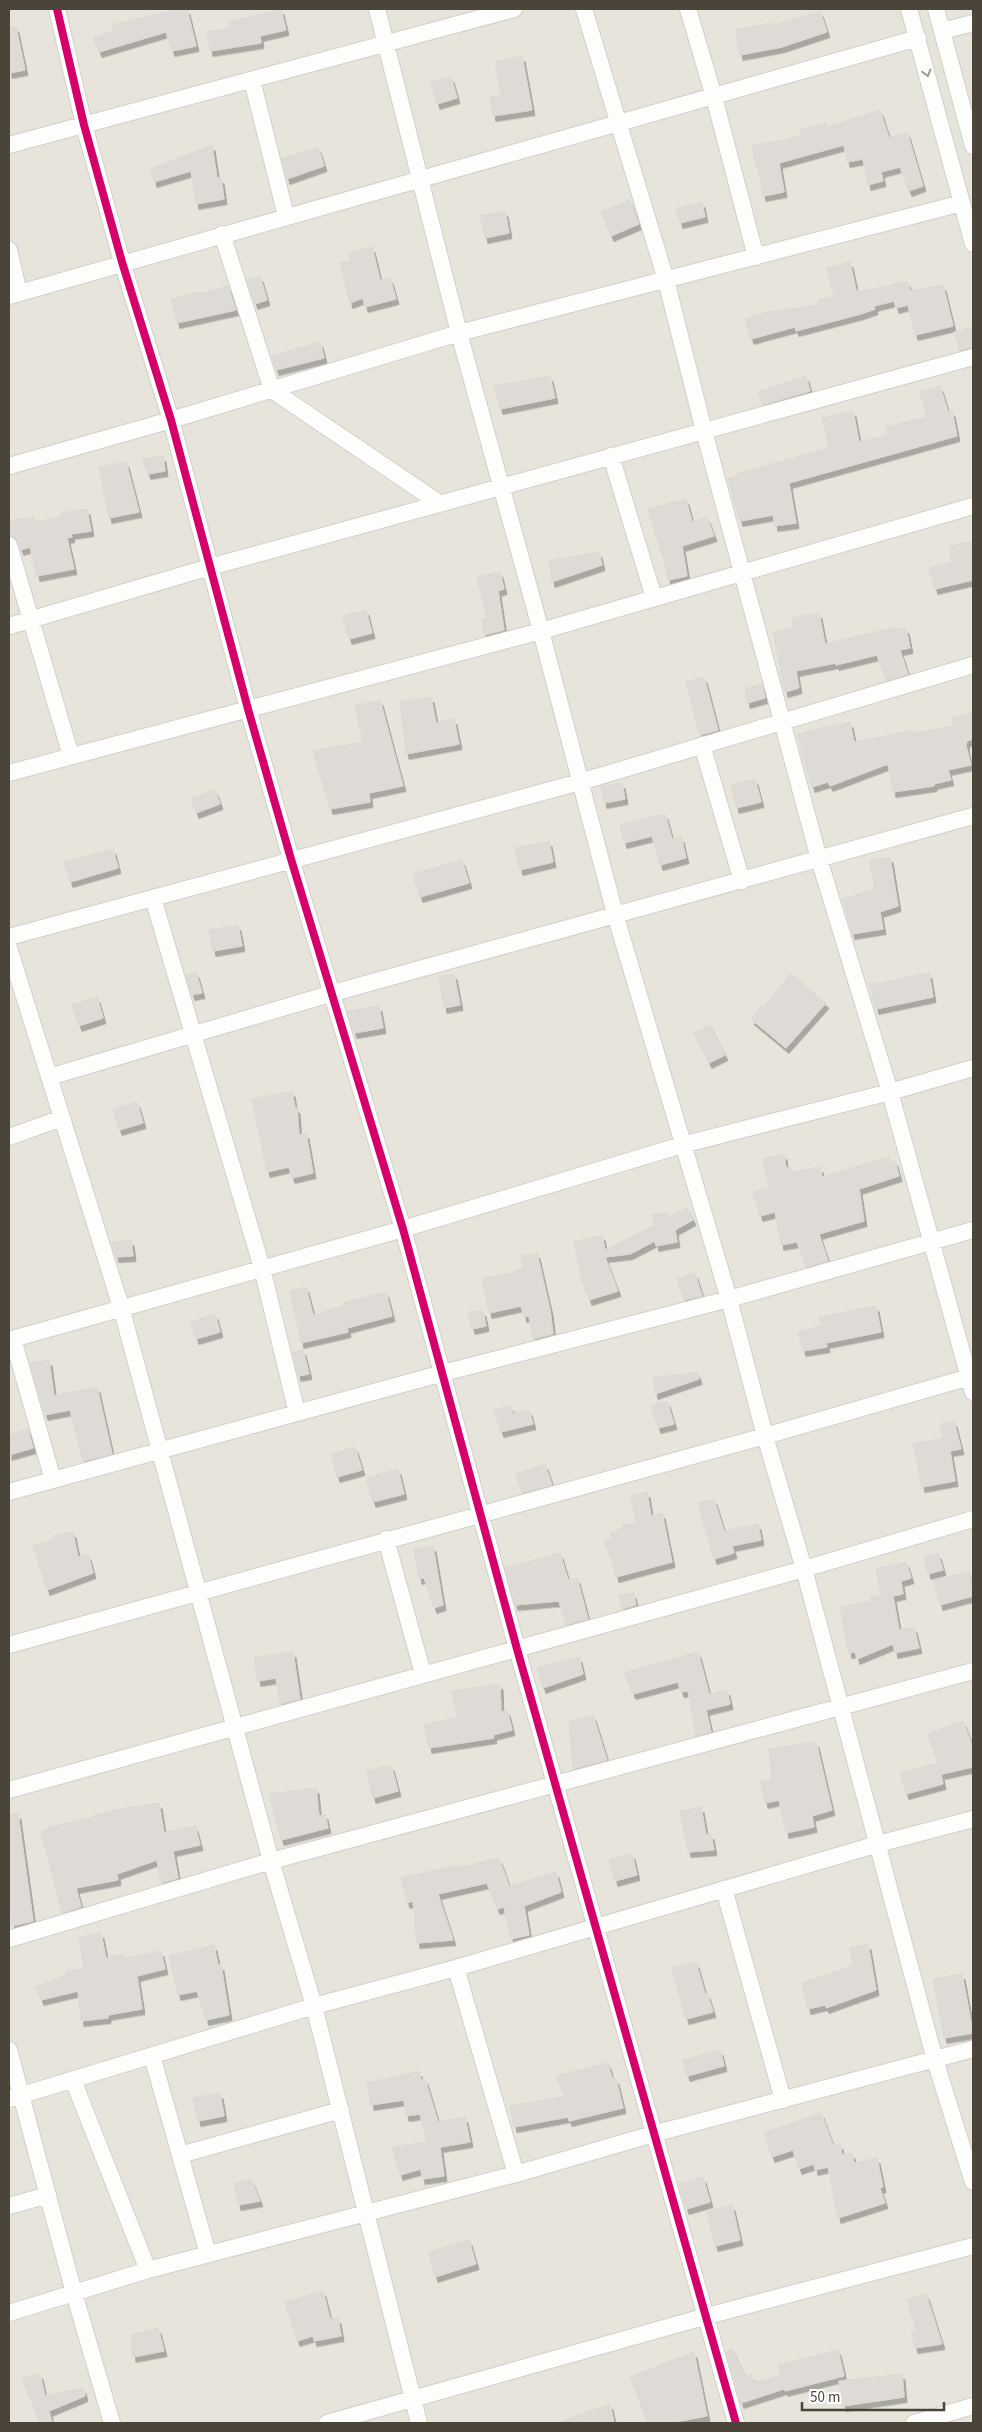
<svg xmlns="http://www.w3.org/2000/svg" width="982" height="2432" viewBox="0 0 982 2432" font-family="'Source Sans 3',sans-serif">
  <defs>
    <filter id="shadow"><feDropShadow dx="3" dy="5.5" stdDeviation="0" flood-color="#0004"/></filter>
  </defs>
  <rect width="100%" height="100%" fill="#f4f2ee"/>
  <path fill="#e7e4dc" d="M9 9H973V2423H9Z"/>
  <path fill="#dedbd6" stroke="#dcd9d4" filter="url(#shadow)" d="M178 9H187L196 46 172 51 166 32 99 52 94 38 113 31 112 25Z
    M281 9 286 30 260 36 261 43 210 51 207 32 230 28 229 22Z
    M820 11 827 32 782 47 740 55 735 30 772 23 773 26Z
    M9 27H16L25 70 9 73Z
    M522 56 532 110 493 116 490 97 501 96 495 62Z
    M451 77 457 98 437 104 431 82Z
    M880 110 889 138 907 132 923 186 909 191 900 167 881 172 883 181 868 185 863 159 847 162 844 145 779 163 784 192 763 196 758 167H756L752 146 801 136 800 130 826 123 827 127Z
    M212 145 217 178H221L224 199 196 204 191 171 154 182 151 169Z
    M318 147 324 166 287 179 282 159Z
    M629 200 639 224 611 236 601 212Z
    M702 202 705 217 680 223 676 208Z
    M505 211 509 233 485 238 480 216Z
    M372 247 380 280 390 278 396 299 365 307 363 298 350 303 340 263 351 261 349 253Z
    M850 262 856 290 859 292 907 281 910 291 943 285 953 326 915 335 908 305 896 308 894 301 874 306 875 309 861 314 796 331 795 327 751 339 745 319 768 312 819 305 818 300 834 296 827 268Z
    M260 276 267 300 255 304 247 280Z
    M228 286 236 310 177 323 171 299 200 292V294Z
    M973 327V347L960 350 954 332Z
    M320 342 324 358 276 370 272 356Z
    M550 376 555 398 500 409 494 386Z
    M806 376 810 391 762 405 758 392Z
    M940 386 948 412 952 411 957 436 789 483 796 523 775 526 773 515 740 521 728 479 737 476V474L829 448 822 418 853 411 859 442 888 435 886 427 927 417 920 392Z
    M163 456 165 471 148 474 142 459Z
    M126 462 139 512 109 518 99 467Z
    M686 499 692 522 707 517 714 536 682 546 687 576 668 580 663 552H661L648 509Z
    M87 509 91 531 71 534 72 537 67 538 74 569 37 576 30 547 21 550 16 538 9 535V521L33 517 34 522 62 517 61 513Z
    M970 542 973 557V580L935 589 929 568 952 562 949 546Z
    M599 552 602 565 552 582 549 561Z
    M500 572 504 589 498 591 504 630 484 635 482 619 487 618 477 577Z
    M366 610 372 633 349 639 343 616Z
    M819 613 825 644 897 627V629L906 628 910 648 900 650 908 674 886 681 877 655 836 665V663L796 671 799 688 785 692 773 632 793 627 792 618Z
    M704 677 718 730 700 735 686 682Z
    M762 684 765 698 747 703 745 689Z
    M431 697 436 723 454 719 459 744 406 754 400 702Z
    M380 700 403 786 369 793 370 802 330 809 313 751 363 742 355 706Z
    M973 713V739L967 741 966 746 971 765 948 770 951 780 934 784V786L893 792 888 764 830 786 828 782 812 787 797 734 850 722 854 742 914 730 915 733 954 726 952 718Z
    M755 779 761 802 736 808 731 785Z
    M622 783 625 799 604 803 601 787Z
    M215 790 220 804 196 813 191 798Z
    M665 814 672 839 681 837 686 858 660 865 652 836 624 843 620 825Z
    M549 841 553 862 520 870 515 848Z
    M113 849 118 868 70 882 64 862Z
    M890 857 898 906 880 912 883 929 852 934 843 899 875 889 870 861Z
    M462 860 469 883 420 897 413 874Z
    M238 925 242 946 213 951 209 930Z
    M196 972 202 993 192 995 186 975Z
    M929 973 933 997 876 1009 870 985Z
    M454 974 460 1005 444 1008 439 977Z
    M791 974 826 1003 786 1048 751 1019 761 1006 763 1008Z
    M97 997 103 1018 79 1026 72 1005Z
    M379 1006 383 1028 354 1033 347 1011Z
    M710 1025 725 1055 709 1063 694 1033Z
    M292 1091 295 1108H297L299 1135 306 1133 313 1173 292 1178 289 1167 267 1172 252 1099Z
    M137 1102 143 1123 119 1130 113 1109Z
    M784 1154 786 1168 790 1167 792 1172 820 1167 822 1177 889 1157V1162L895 1161 899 1176 859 1189 864 1221 819 1234 828 1261 806 1267 797 1242 781 1245 775 1212 760 1216 753 1192 769 1188 763 1159Z
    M687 1208 693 1220 675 1230 677 1242 656 1246 655 1241 630 1254 605 1257 618 1291 589 1300 582 1280 574 1242 602 1235 605 1250 655 1225 652 1215 668 1212 669 1217Z
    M131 1240 133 1256 116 1257 112 1242Z
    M537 1253 550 1310 553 1334 533 1339 529 1316 524 1317 521 1306 489 1313 482 1278 515 1273 514 1271 524 1268 521 1256Z
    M695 1273 702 1296 684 1300 677 1279Z
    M306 1287 313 1315 344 1306 343 1303 386 1292 392 1316 347 1328 348 1332 301 1343 290 1291Z
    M876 1306 881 1332 826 1343 827 1347 803 1351 798 1332 821 1326 819 1317Z
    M483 1311 486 1326 472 1329 468 1312Z
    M215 1314 220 1332 196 1339 191 1322Z
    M303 1350 309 1374 298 1376 293 1352Z
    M49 1360 54 1396 97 1387 112 1454 83 1461 70 1410 45 1415 30 1363Z
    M697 1372 699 1379 655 1394 653 1378Z
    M667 1401 674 1424 658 1428 651 1405Z
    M511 1406 513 1414 529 1410 533 1424 501 1432 493 1410Z
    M954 1421 961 1449 950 1451 955 1481 922 1487 913 1444 943 1438 940 1424Z
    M28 1429 33 1448 9 1455V1435Z
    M355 1447 362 1470 337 1477 331 1454Z
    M545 1464 552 1485 522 1493 516 1474Z
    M398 1469 404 1494 373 1502 366 1478Z
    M647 1492 651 1516 662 1513 672 1562 616 1577 612 1560 604 1541 612 1539 610 1533 623 1528V1525L636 1523 631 1495Z
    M714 1499 724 1531 758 1524 761 1540 732 1546 734 1553 714 1559 698 1503Z
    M73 1532 78 1557 88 1555 93 1573 47 1590 33 1546 54 1539V1536Z
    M433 1546 443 1605 434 1608 424 1578 419 1579 414 1549Z
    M560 1553 568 1580 577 1578 588 1619 566 1625 559 1601 515 1605 505 1568Z
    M938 1553 943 1570 928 1574 924 1557Z
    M906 1562 911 1578 901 1581 903 1594 893 1596 899 1630 914 1627 919 1648 895 1653 893 1644 857 1659 855 1652 849 1653 840 1607 871 1601V1597L881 1595 876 1569Z
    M970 1572 973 1596 940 1605 934 1580Z
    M633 1593 636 1605 622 1609 619 1595Z
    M293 1652 300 1699 280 1704 276 1678 258 1681 254 1658Z
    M698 1652 709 1694 727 1690 730 1704 706 1710 711 1732 696 1736 688 1691 681 1692 678 1682 633 1694 624 1673Z
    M579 1657 583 1674 543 1688 537 1668Z
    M500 1684 501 1712 507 1710 512 1730 493 1735 494 1738 429 1748 424 1725 457 1717 452 1691Z
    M593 1715 607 1760 573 1769 569 1722Z
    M963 1721 973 1748V1767L942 1774 939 1764 943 1784 906 1794 900 1773 938 1763 927 1734Z
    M816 1742 832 1810 812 1816 814 1827 786 1833 779 1800 765 1803 761 1782 772 1780 769 1749Z
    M391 1765 398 1791 373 1798 366 1771Z
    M316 1788 319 1816 325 1814 328 1828 281 1840 269 1794Z
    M159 1803 164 1833 195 1826 200 1845 173 1851 178 1878 161 1883 157 1860 117 1874 118 1880 76 1888 81 1907 62 1913 41 1832 49 1829V1827L92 1818V1816L119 1809Z
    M701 1807 706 1835 711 1834 714 1850 688 1852 680 1811Z
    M9 1814H18L33 1921 12 1926 9 1897Z
    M632 1854 637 1875 615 1881 609 1860Z
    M499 1858 509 1886 556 1872 561 1892 524 1906 529 1935 511 1939 504 1907 497 1909 487 1883 438 1894 453 1940 417 1943 413 1901 407 1903 401 1878 458 1865 459 1868Z
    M101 1933 106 1958 123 1954 124 1958 161 1951 165 1969 137 1976 142 2009 108 2015V2018L81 2021 78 1991 41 2000 36 1987 66 1975V1972L84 1968 79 1937Z
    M868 1944 876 1990 826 2008 825 2005 808 2009 802 1983 853 1966 850 1948Z
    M214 1945 218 1965H221L229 2015 206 2020 197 1991 178 1995 169 1956Z
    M696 1962 705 1994 707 1993 713 2012 686 2019 672 1968Z
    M962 1974 973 2033 944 2038 933 1979Z
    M720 2050 724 2066 687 2076 683 2060Z
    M608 2063 612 2078 616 2079 623 2108 569 2121 568 2117 514 2127 510 2106 565 2096 556 2076Z
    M419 2071 421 2080 425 2079 438 2122 465 2117 470 2142 440 2147 444 2176 422 2179 421 2169 400 2175 392 2147 427 2142 420 2114 406 2116 404 2100 371 2105 367 2083Z
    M220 2093 224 2116 198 2121 193 2098Z
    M821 2113 833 2145 840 2144 842 2155 852 2153 854 2163 877 2158 883 2187 880 2188 885 2203 838 2218 828 2167 815 2170 814 2164 799 2169 793 2150 772 2157 764 2133Z
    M703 2177 710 2202 686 2209 679 2184Z
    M251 2179 260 2201 238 2205 234 2184Z
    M732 2205 740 2240 715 2246 707 2212Z
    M469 2240 476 2264 435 2277 428 2252Z
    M323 2291 330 2319 338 2318 341 2336 314 2341 313 2336 297 2341 285 2302Z
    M926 2294 942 2344 915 2348 911 2333 917 2332 907 2300Z
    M158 2328 164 2351 133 2357 131 2335Z
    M732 2349 745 2377 751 2375 754 2383 781 2375 778 2365 838 2350 844 2376 785 2391 784 2389 741 2403 726 2352Z
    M694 2352 707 2416 669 2423H648L630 2377Z
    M40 2374 45 2396 83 2388 85 2396 49 2411 52 2423H40L22 2378Z
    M902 2374 904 2397 843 2406 839 2381Z
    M610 2404 614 2423H563L562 2421Z"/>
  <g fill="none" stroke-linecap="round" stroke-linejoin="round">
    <g stroke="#d2d0cb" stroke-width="18">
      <path id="minor" d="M57 9 84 125 122 262 171 420 248 709 291 859 403 1229 517 1649 736 2423
        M377 9 459 333 541 631 615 914 729 1299 765 1436 804 1569 935 2060 973 2182
        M584 9 666 280 704 431 819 859 890 1092 973 1392
        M688 9 714 97 756 257
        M909 9 973 244
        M936 9 973 146
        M942 31 973 23
        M252 80 286 216
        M9 145 514 9
        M222 234 272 390 439 503
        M9 250 19 293
        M9 296 918 38
        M611 456 654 598
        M9 466 171 420 459 333 962 203
        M9 545 71 756
        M9 626 210 567 973 357
        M702 745 742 881
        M9 773 541 631 973 506
        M153 898 262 1268 297 1413
        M9 937 580 782 973 665
        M9 948 121 1307 271 1861 314 2006 419 2423
        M49 1077 333 993 973 816
        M9 1137 62 1118
        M13 1339 53 1480
        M9 1340 403 1229 682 1145 890 1092 973 1068
        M9 1492 443 1373 729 1299 973 1230
        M386 1539 423 1674
        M9 1645 765 1436 973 1376
        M9 1790 804 1569 973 1519
        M724 1889 783 2100
        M9 1939 271 1861 973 1671
        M456 1968 516 2174
        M9 2050 74 2293 112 2423
        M152 2056 208 2254
        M73 2080 148 2270
        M9 2099 314 2006 456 1968 878 1844 973 1819
        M180 2155 341 2110
        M9 2206 48 2195
        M9 2313 148 2270 516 2174 653 2134 973 2049
        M327 2423 707 2316 973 2246
        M914 2423 973 2406"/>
    </g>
    <use href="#minor" stroke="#fdfdfc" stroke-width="16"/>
    <g stroke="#fff" stroke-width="11">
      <path id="cycleway" d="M57 9 84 125 122 262 171 420 248 709 291 859 403 1229 517 1649 736 2423"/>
    </g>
    <use href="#cycleway" stroke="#d6006c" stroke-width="8"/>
  </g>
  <defs><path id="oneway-chevron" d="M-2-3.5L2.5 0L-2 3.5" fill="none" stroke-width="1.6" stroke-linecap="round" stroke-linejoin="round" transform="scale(1.25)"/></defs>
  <use stroke="#9b9791" href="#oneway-chevron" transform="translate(927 73) rotate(75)"/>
  <rect width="982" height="2432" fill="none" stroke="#4b4439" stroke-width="20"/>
  <path d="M802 2402v8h142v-8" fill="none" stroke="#4b4439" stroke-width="2.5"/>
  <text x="810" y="2402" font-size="15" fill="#4b4439" stroke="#ffffff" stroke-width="4" paint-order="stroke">50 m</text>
</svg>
